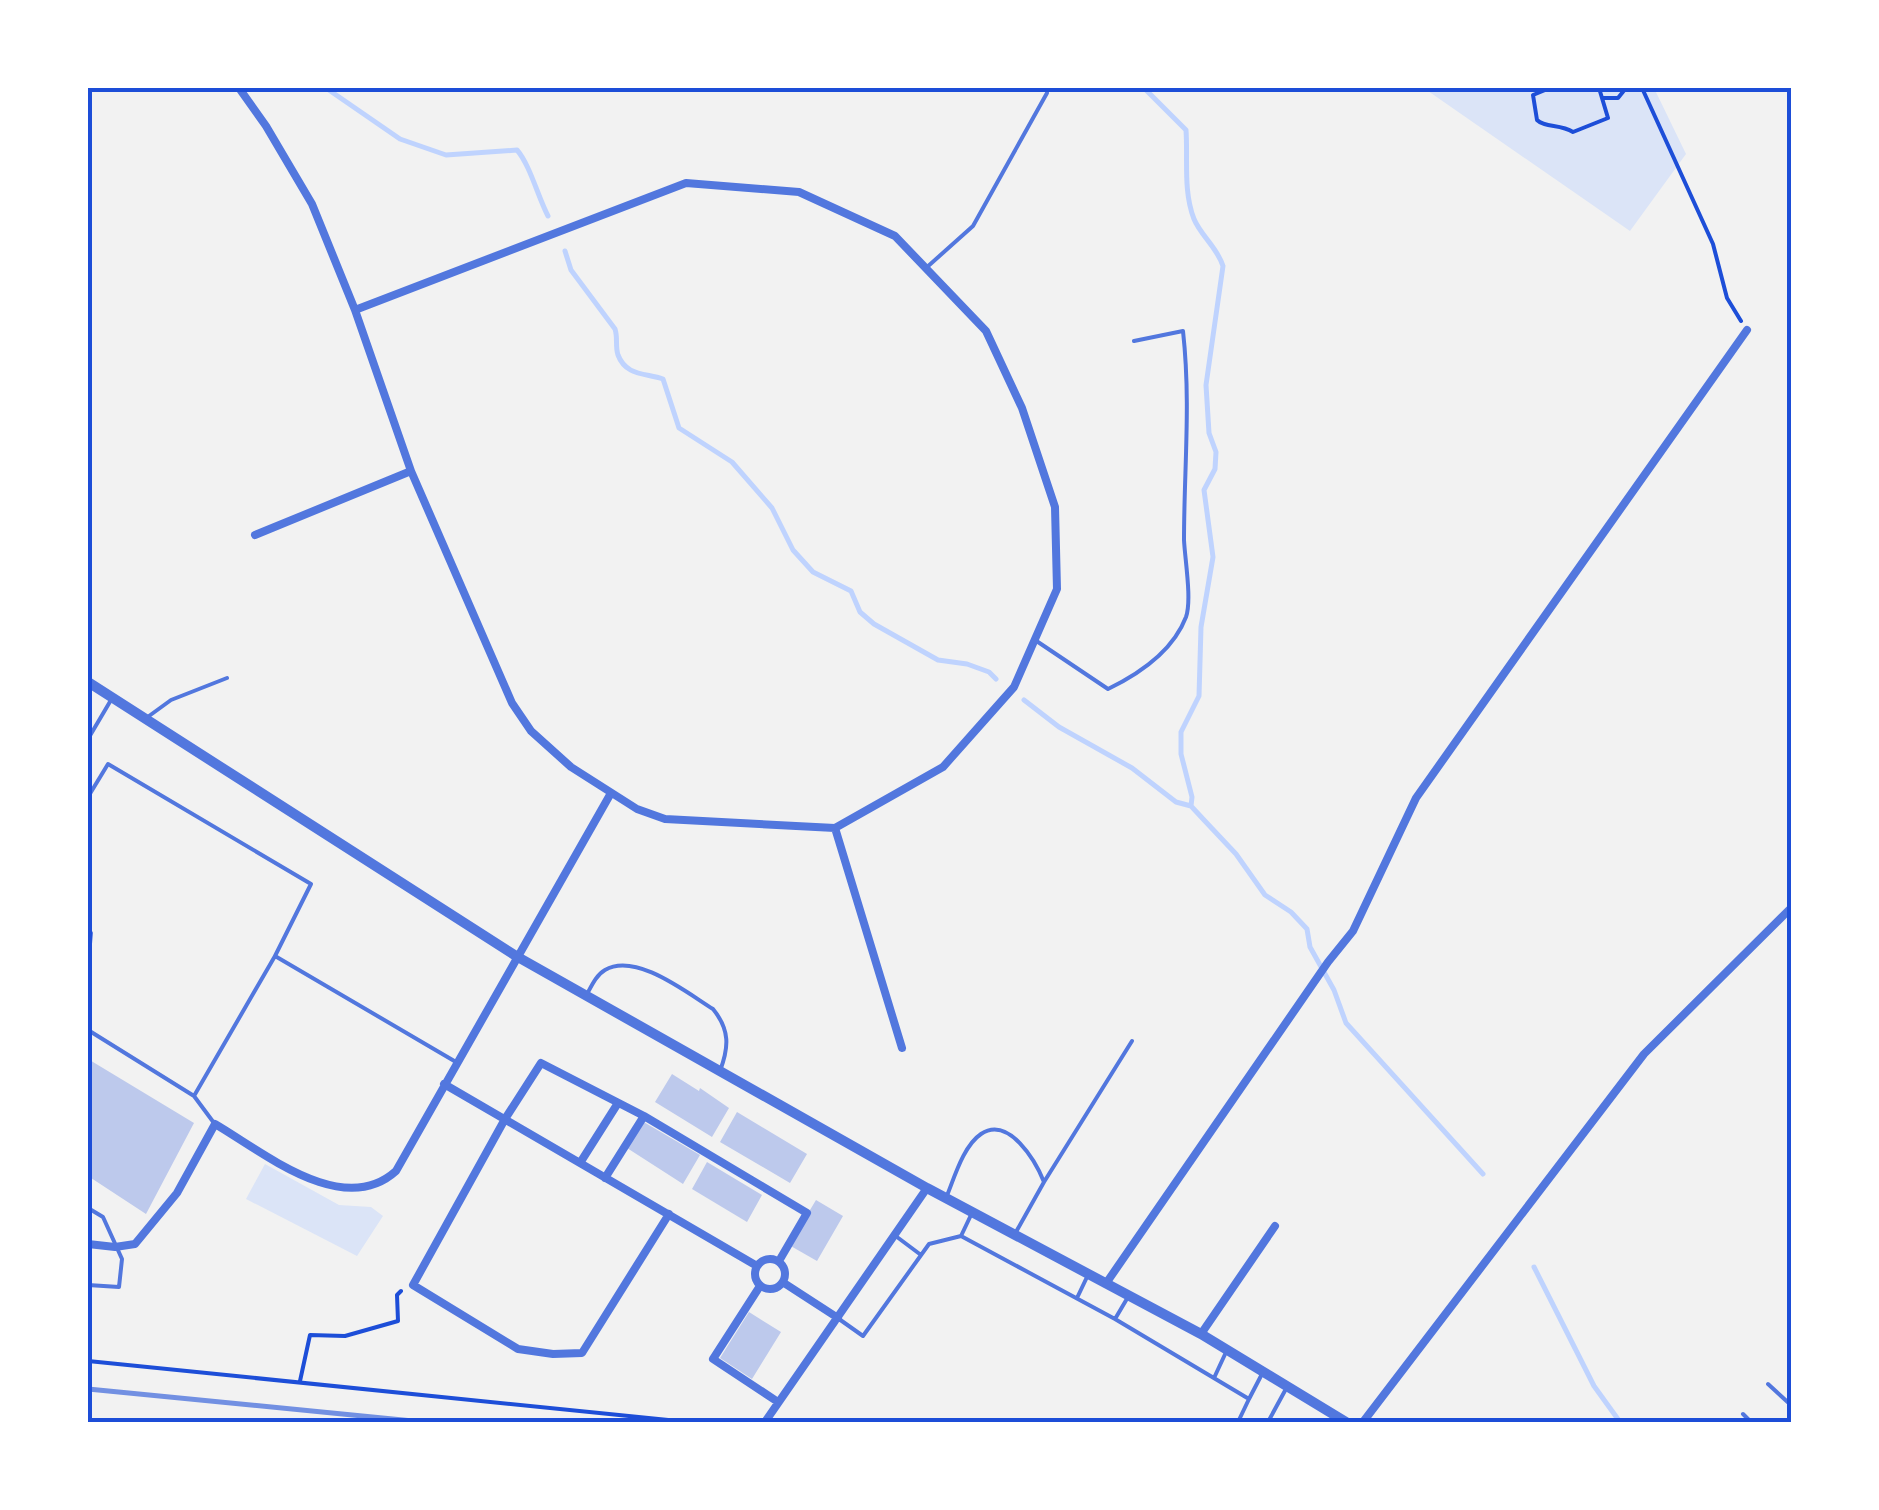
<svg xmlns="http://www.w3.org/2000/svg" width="1879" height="1510" viewBox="0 0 1879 1510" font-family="'Noto Sans',sans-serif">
  <rect width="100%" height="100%" fill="#f2f2f2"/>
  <path fill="#dbe4f7" d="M1431 88H1654L1686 154 1630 231 1428 91Z
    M265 1164 339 1205 371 1207 383 1216 357 1256 246 1199Z"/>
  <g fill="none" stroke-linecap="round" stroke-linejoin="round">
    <path stroke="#bfd3fe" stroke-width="5" d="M326 88 400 139 446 155 517 150C530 165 538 197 548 216
      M1144 88 1186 130C1188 159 1183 191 1194 219 1201 236 1217 247 1223 266L1206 385 1209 433 1216 452 1215 469 1204 490 1213 557 1201 627 1199 696 1181 732V754L1192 797 1191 806
      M565 251 571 270 615 329C618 338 615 346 618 355 626 376 645 373 663 379L679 428 732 462 772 508 793 550 813 572 851 591 860 612 874 624 938 660 967 664 989 672 996 679
      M1024 700 1059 727 1132 768 1176 802 1191 806 1204 820 1236 854 1265 895 1291 912 1307 929 1310 947 1334 990 1346 1023 1483 1174
      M1534 1267 1594 1386 1620 1422"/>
  </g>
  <path fill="#bdc9ec" d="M88 1059 194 1123 146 1214 88 1176Z
    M672 1074 699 1091 700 1088 729 1108 712 1137 655 1102Z
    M737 1112 807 1154 790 1183 720 1142Z
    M642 1121 700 1155 683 1184 627 1148Z
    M707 1162 762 1195 747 1222 692 1189Z
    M816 1200 843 1216 817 1261 789 1245Z
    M749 1312 781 1332 752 1379 720 1358Z"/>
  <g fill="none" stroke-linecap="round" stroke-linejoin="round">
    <path stroke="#1d4ed8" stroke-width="4" d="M1550 88 1533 95 1537 120C1545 128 1560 124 1573 132L1608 118 1599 88
      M1642 88 1713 244 1727 298 1741 321
      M1602 98H1618L1626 88
      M88 1361 688 1422
      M300 1381 310 1335 345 1336 398 1321 397 1295 401 1291"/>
    <path stroke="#5277de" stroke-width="4" d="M926 268 973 226 1047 93
      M1035 640 1108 689C1139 674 1173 651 1186 617 1192 600 1185 560 1184 540 1184 469 1191 403 1183 331L1134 341
      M149 716 171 700 227 678
      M88 739 111 700
      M88 797 108 764 311 884 275 956 456 1062
      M88 931 91 933 88 965
      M586 996C591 987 596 975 605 970 636 952 687 993 713 1009 730 1030 729 1047 720 1071
      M88 1030 194 1096
      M214 1123 194 1096 275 956
      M1044 1182 1132 1041
      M946 1198C954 1179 963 1146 981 1134 1009 1115 1036 1162 1044 1182L1016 1232
      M88 1208 103 1217 122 1259 119 1287 88 1285
      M971 1215 961 1236 1115 1319 1249 1399 1238 1422
      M897 1237 921 1255
      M1077 1298 1087 1277
      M839 1319 863 1336 929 1244 961 1236
      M1115 1319 1128 1297
      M1214 1378 1227 1350
      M1768 1384 1792 1406
      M1249 1399 1263 1372
      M1743 1414 1751 1422
      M1268 1422 1287 1387"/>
    <path stroke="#5277de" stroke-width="8" d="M239 88 266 126 312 204 355 310 411 471 512 703 531 731 571 767 637 809 665 819 835 828 943 767 1014 687 1057 589 1055 507 1022 408 986 331 895 236 799 192 686 183 355 310
      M255 535 411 471
      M835 828 902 1048
      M444 1084 757 1266
      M580 1163 618 1103
      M605 1178 644 1116
      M669 1214 582 1353 553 1354 518 1349 413 1285 505 1119 541 1063 644 1116 807 1213 779 1261
      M88 1244 115 1247 135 1244 177 1193 215 1124C263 1152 343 1219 396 1171L611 793
      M755 1274a15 15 0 1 1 30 0a15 15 0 1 1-30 0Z
      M1107 1282 1328 962 1353 931 1416 798 1747 330
      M784 1283 838 1318
      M760 1286 713 1359 778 1402
      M1201 1334 1275 1226
      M765 1422 927 1188
      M1363 1422 1644 1054 1792 907"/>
    <path stroke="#5277de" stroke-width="10" d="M88 682 516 956 927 1188 1201 1334 1346 1422"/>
    <path stroke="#7290e2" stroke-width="5" d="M88 1389 423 1422"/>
  </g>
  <rect width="1879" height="1510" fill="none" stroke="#ffffff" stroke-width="180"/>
  <rect x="90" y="90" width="1699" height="1330" fill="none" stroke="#1d4ed8" stroke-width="4"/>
</svg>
